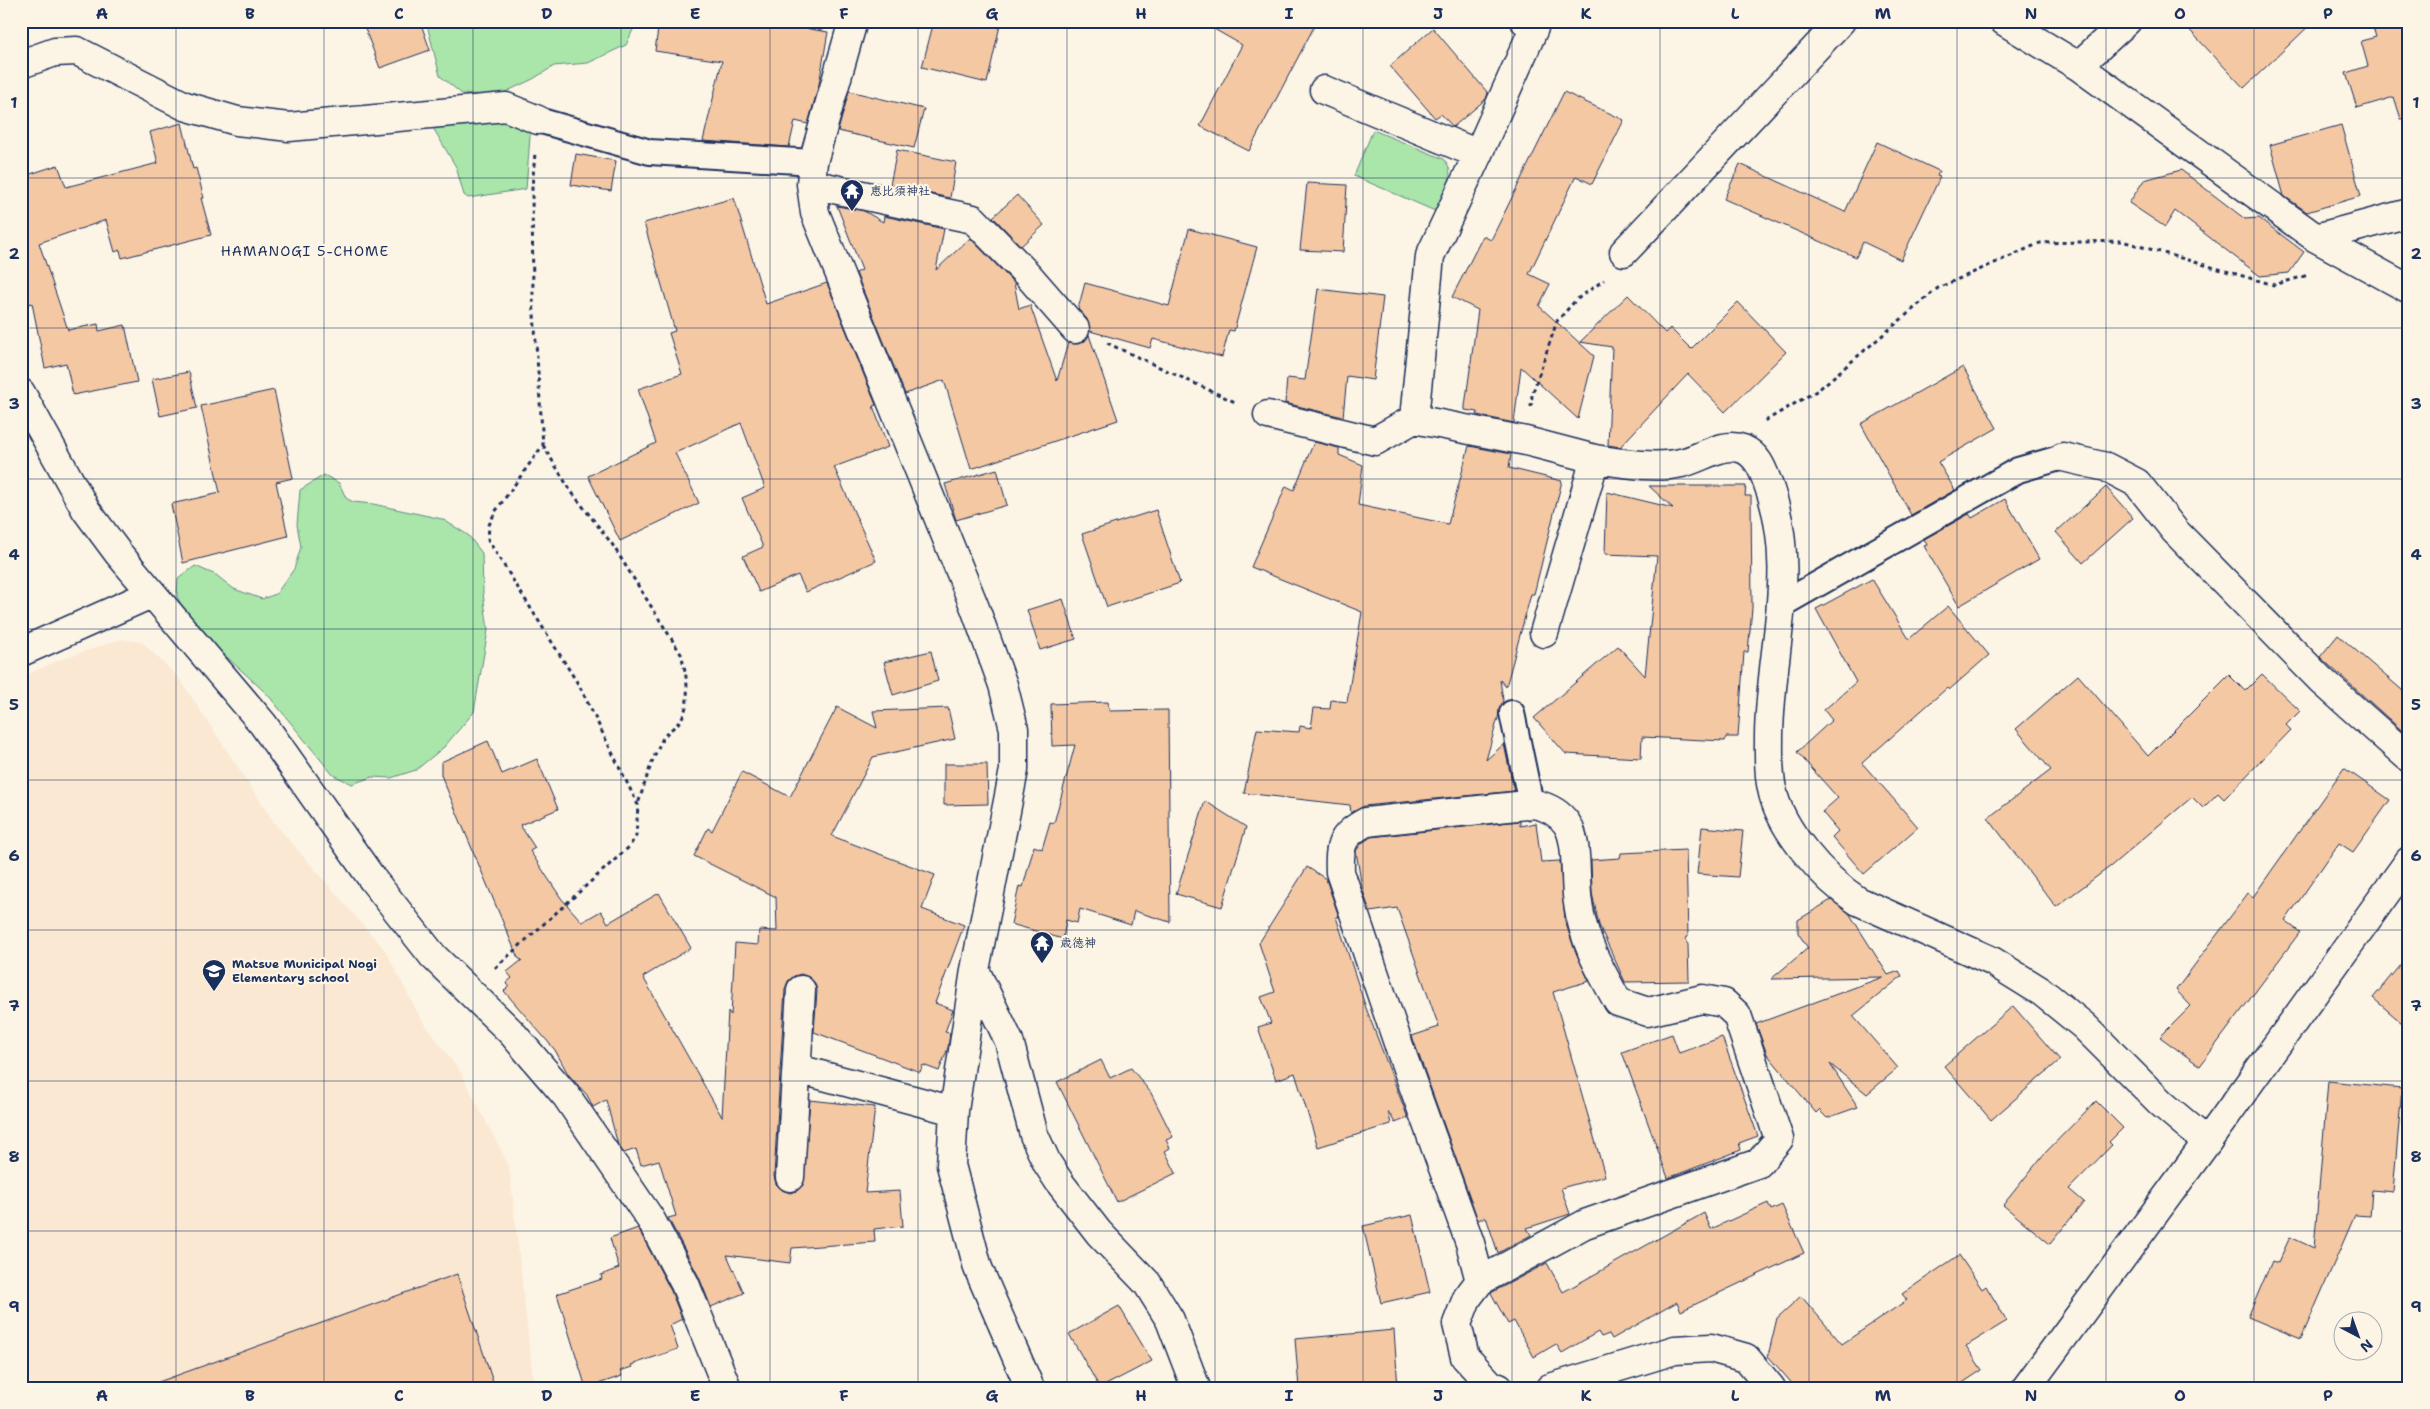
<svg xmlns="http://www.w3.org/2000/svg" width="2430" height="1409" viewBox="0 0 2430 1409" font-family="'Shantell Sans','Klee One',sans-serif">
  <rect width="100%" height="100%" fill="#fcf5e5"/>
  <filter id="ink" filterUnits="userSpaceOnUse"><feTurbulence type="fractalNoise" baseFrequency=".02" numOctaves="2"/><feDisplacementMap in="SourceGraphic" scale="10" xChannelSelector="R" yChannelSelector="G"/><feConvolveMatrix kernelMatrix="1 2 1 2 8 2 1 2 1" color-interpolation-filters="sRGB"/></filter>
  <g filter="url(#ink)">
    <path fill="#fae8d2" d="M121 639 142 642 179 678 276 825 385 950 420 1017 461 1073 509 1166 534 1388H21V677L59 660Z"/>
    <path fill="#aae5aa" stroke="#628a84" d="M426 21H637L626 45 588 63 554 66 533 79 499 95 462 94 440 76Z
      M506 118 531 124 526 189 468 198 464 195 456 167 432 126Z
      M1373 130 1444 159C1458 176 1444 194 1435 211L1354 176Z
      M324 475 339 483 346 498 353 502 373 504 442 519 468 535 482 553 483 593 488 630 474 712 444 747 416 770 391 778 372 777 352 784 333 775 268 695 189 622 177 596 178 579 195 566 216 575 234 589 262 599 276 594 294 569 301 547 297 525 300 490Z"/>
    <path fill="#f5c8a4" stroke="#1b2f5e" d="M362 21H420L430 50 380 68Z
      M659 21H761L828 32 819 84 808 124 795 121 789 147 703 141 722 61 655 51Z
      M934 21H1001L987 83 922 67Z
      M1200 21H1317L1249 151 1200 126 1242 45Z
      M2181 21H2314L2244 88Z
      M2371 21H2409V118L2401 119 2394 97 2357 108 2346 73 2368 66 2361 41 2376 37Z
      M1433 28 1488 93 1486 99 1453 127 1441 114 1435 118 1390 66Z
      M849 91 924 109 914 148 838 131Z
      M1564 92 1624 120 1592 184 1576 176 1529 274 1550 284 1539 306 1594 356 1578 419 1521 367 1514 423 1477 415 1478 412 1465 410V406L1478 310 1452 297 1483 236 1491 240Z
      M182 123 193 169 196 168 204 198H201L211 235 122 258 120 250 115 252 106 220 39 243 68 330 98 324 99 331 125 325 137 382 73 395 66 363 45 368 32 303 21 306V177L58 165 66 187 158 163 150 132Z
      M2341 125 2361 196 2307 212 2284 196 2270 145Z
      M1877 142 1939 171 1937 176 1940 177 1901 260 1863 242 1856 257 1724 199 1740 164 1845 212Z
      M897 150 956 162 950 198 890 185Z
      M576 154 616 161 611 191 571 185Z
      M2181 170 2245 219 2259 218 2304 252 2289 273 2260 276 2175 211 2165 227 2129 203 2144 180Z
      M1307 183 1347 185 1343 252 1300 250Z
      M1017 195 1044 225 1021 246 993 217Z
      M734 198 766 304 827 283 876 405 873 406 888 447 834 467 876 561 806 592 798 575 759 592 743 556 763 547 742 498 765 488 741 423 675 453 699 503 620 541 588 476 656 443 638 389 682 374 669 333 675 331 644 223Z
      M837 206 864 211 883 222 884 216 944 229 936 270 970 238 1014 283 1019 309 1030 305 1057 381 1068 343 1078 344 1085 341 1089 335 1118 420 971 469 944 380 905 394 856 273 862 270Z
      M1189 229 1257 247 1234 331 1229 330 1222 357 1153 339 1150 348 1090 331 1087 319 1078 309 1085 283 1169 306Z
      M1318 289 1383 297 1373 380 1347 376 1343 417 1285 403 1287 378 1305 380Z
      M1628 295 1665 333 1670 328 1691 349 1738 302 1786 352 1725 412 1688 374 1620 447 1608 445 1612 347 1580 342Z
      M1963 367 1997 428 1938 462 1955 490 1911 515 1861 424Z
      M189 372 197 408 160 416 152 379Z
      M274 390 293 478 276 482 288 536 183 563 171 504 220 493 201 406Z
      M1314 442 1339 448V455L1363 465 1358 505 1448 524 1469 446 1511 454 1509 468 1562 481 1534 594H1531L1506 687 1500 680 1503 700 1486 760 1504 744 1514 791 1364 806 1351 813 1350 805 1244 793 1257 729 1299 732 1300 726 1311 728 1314 708 1330 709 1331 700 1347 702 1362 612 1251 567 1286 486 1294 490Z
      M997 469 1007 505 956 520 945 484Z
      M1649 486H1746L1745 496H1751L1752 608 1748 652H1744L1738 737H1726L1725 741 1642 737 1641 758 1566 754 1534 718 1618 646 1645 676 1657 556 1605 554 1607 492 1673 508Z
      M2106 487 2133 518 2083 563 2056 532Z
      M2005 499 2039 559 1959 606 1924 546 1927 545 1924 539 1969 514 1972 518Z
      M1156 510 1180 583 1107 607 1082 534Z
      M1872 579 1909 639 1948 606 1989 655 1949 690 1947 688 1862 763 1918 827 1864 874 1832 837 1838 831 1822 812 1838 798 1797 752 1832 720 1824 710 1856 682 1816 609Z
      M1063 599 1076 639 1040 650 1027 610Z
      M2338 635 2409 696V737L2320 657Z
      M931 651 938 681 893 695 884 662Z
      M2262 674 2300 711 2286 725 2291 730 2224 799 2218 793 2203 808 2192 797 2111 866 2056 907 1988 818 2051 770 2016 729 2078 675 2148 756 2229 675 2245 691Z
      M1108 702 1109 711 1168 710 1170 922 1134 911 1131 925 1080 909 1077 923 1066 920 1063 939 1011 924 1019 886 1023 887 1034 846 1042 849 1050 822 1054 823 1075 745 1052 746 1051 704Z
      M837 707 877 728 873 711 948 708 955 739 873 757 832 836 935 875 922 909 964 925 935 1003 953 1010 945 1032 950 1033 948 1048 939 1071 923 1065 920 1072 814 1032 817 991 815 983 809 977 801 974 794 976 788 981 785 989 783 1021 774 1176 776 1184 782 1190 790 1193 797 1191 803 1185 810 1100 875 1107 865 1193 900 1191 903 1226 874 1229 875 1242 792 1248 790 1263 727 1255 744 1293 711 1307 699 1277 668 1218 676 1216 659 1160 641 1165 636 1149 624 1153 618 1145 606 1100 593 1107 587 1095 568 1074 555 1050 504 991 509 986 506 983 512 978 507 972 522 960 518 958 441 775V762L488 741 502 774 537 759 558 809 520 825 535 848 530 851 561 898 582 922 601 911 608 923 659 893 691 948 643 977 722 1117 728 1011 731 1015 735 943 758 945 759 930 777 931 776 897 694 856 708 828 712 831 742 772 790 797Z
      M944 764H987L988 804 944 805Z
      M2344 768 2390 800 2353 852 2339 843 2285 921 2300 932 2200 1066 2160 1037 2191 1006 2176 990 2248 893 2253 897Z
      M1205 801 1246 827 1222 907 1176 894Z
      M1520 821V826L1536 823 1541 862 1560 861 1565 921 1574 948 1589 981 1553 992 1605 1176 1561 1188 1570 1214 1527 1228 1531 1235 1498 1253 1486 1217 1478 1220 1412 1036 1439 1027 1397 908 1370 912 1362 888 1356 851 1362 843 1371 837Z
      M1702 827 1743 831 1738 877 1697 874Z
      M1686 850 1688 937 1686 938 1688 945 1689 981 1625 982 1599 925 1592 893 1591 860 1620 858 1621 853Z
      M1307 867 1326 879 1339 917H1336L1366 1008 1408 1118 1395 1123 1388 1111 1391 1124 1318 1147 1295 1073 1276 1080 1258 1027 1271 1023 1261 997 1275 992 1259 943Z
      M1831 900 1849 913 1888 975 1899 971 1902 976 1853 1016 1898 1068 1867 1094 1830 1064 1858 1107 1827 1118 1819 1110 1816 1113 1767 1054 1756 1024 1883 977 1771 979 1808 948 1798 933V920Z
      M2409 954V1029L2373 998Z
      M2013 1006 2060 1060 1991 1120 1944 1066Z
      M1672 1034 1679 1053 1722 1037 1758 1136 1739 1143 1741 1150 1668 1178 1622 1052Z
      M1101 1060 1110 1078 1131 1068 1151 1093 1173 1137 1166 1140 1170 1148 1165 1151 1176 1173 1117 1202 1057 1082Z
      M2328 1081 2402 1088 2393 1192 2372 1190 2370 1216 2355 1215 2301 1339 2248 1317 2272 1261 2278 1263 2290 1237 2314 1248Z
      M2096 1101 2123 1128 2109 1142 2112 1145 2069 1189 2084 1202 2050 1244 2003 1205 2044 1154Z
      M1768 1203 1771 1210 1782 1205 1804 1253 1681 1311 1677 1302 1612 1339 1609 1334 1601 1337 1598 1332 1562 1353 1556 1344 1534 1357 1514 1321 1508 1324 1491 1293 1547 1263 1563 1292 1704 1213 1711 1229Z
      M1412 1215 1430 1292 1381 1303 1363 1226Z
      M638 1228 671 1291 682 1319 670 1325 678 1349 631 1365 632 1367 620 1371 622 1376 586 1388 557 1294 602 1279 601 1275 619 1268 610 1238Z
      M1959 1255 1982 1289 1986 1286 2007 1321 1966 1346 1982 1370 1955 1388H1796L1768 1356 1777 1318 1801 1296 1842 1344 1907 1300 1902 1294Z
      M457 1274 495 1388H154L153 1384Z
      M1119 1306 1152 1361 1100 1388 1069 1334Z
      M1394 1330 1398 1388H1299L1295 1339Z"/>
    <g fill="none" stroke-linecap="round" stroke-linejoin="round">
      <g stroke="#1b2f5e" stroke-width="28">
        <path id="lane" d="M538 120 650 152 813 162
          M1781 605 2018 470 2063 457
          M1512 713 1531 804"/>
      </g>
      <g stroke="#1b2f5e" stroke-width="31">
        <path id="street" d="M853 21 813 162 811 184 815 213 975 608 1003 685 1014 729V770L975 970 954 1111 951 1165 978 1268 1030 1388
          M2004 21 2078 66 2316 238 2409 289
          M21 64 55 52 77 51 185 106 237 121 289 127 506 107 538 120
          M2078 66 2127 21
          M1324 90 1478 154 1430 256 1414 419
          M1478 154 1534 28 1525 21
          M811 184 973 219 1027 274 1075 329
          M2316 238 2409 213
          M1624 252 1841 21
          M21 393 86 510 118 553 263 724 373 880 433 956 512 1033 567 1097 651 1220 685 1284 727 1388
          M1268 415 1375 441 1414 419 1526 441 1595 459 1544 633
          M2063 457 2106 467 2137 483 2175 531 2322 681 2409 758
          M1595 459C1622 463 1654 469 1681 463 1701 459 1722 441 1743 449 1757 455 1762 468 1767 481 1800 568 1770 647 1769 736 1769 753 1768 772 1772 789 1780 829 1823 878 1858 901L1992 961 2042 992 2084 1026 2161 1103 2207 1142
          M21 652 151 594
          M975 970 1009 1041 1034 1135 1047 1163 1060 1183 1099 1233 1147 1283 1170 1320 1196 1388
          M798 1069 954 1111
          M790 1177 801 990
          M1480 1281 1470 1243 1399 1046 1340 872C1339 845 1341 835 1366 822L1535 804C1548 807 1559 812 1567 824 1579 842 1574 881 1578 903 1583 940 1600 970 1618 1002L1648 1012 1702 999 1724 1003 1737 1015 1779 1139 1759 1163 1585 1224 1480 1281 1467 1298 1457 1324 1465 1357 1491 1385 1499 1388
          M1550 1388 1675 1350 1711 1348 1746 1358 1771 1388"/>
      </g>
      <g stroke="#1b2f5e" stroke-width="31">
        <path id="secondary" d="M2026 1388 2207 1142 2409 861"/>
      </g>
      <path stroke="#1b2f5e" stroke-width="3" stroke-dasharray="4 4" stroke-linecap="butt" d="M1107 343 1235 402
        M1531 407 1532 395 1557 321 1576 300 1604 280
        M1765 421 1818 390 1938 288 2040 243 2122 241 2274 285 2308 275
        M543 445 570 490 612 544 681 654C686 672 693 705 679 722 674 728 667 732 663 738 652 758 645 783 638 804
        M495 968 629 847 636 836 638 805 580 687 488 540 489 525 495 512 543 445 533 299 532 188 535 153"/>
      <use href="#lane" stroke="#fcf5e5" stroke-width="24"/>
      <use href="#street" stroke="#fcf5e5" stroke-width="28"/>
      <use href="#secondary" stroke="#fcf5e5" stroke-width="28"/>
    </g>
  </g>
  <path fill="none" stroke="#1b2f5e" stroke-width="1" stroke-opacity="0.55" d="M176 21V1388M324 21V1388M473 21V1388M621 21V1388M770 21V1388M918 21V1388M1067 21V1388M1215 21V1388M1363 21V1388M1512 21V1388M1660 21V1388M1809 21V1388M1957 21V1388M2106 21V1388M2254 21V1388M21 178H2409M21 328H2409M21 479H2409M21 629H2409M21 780H2409M21 930H2409M21 1081H2409M21 1231H2409"/>
  <defs>
    <g id="temple-pin" transform="scale(1.25)"><path d="M0 17L-7.5 6A9.5 9.5 0 1 1 7.5 6Z" fill="#1b2f5e" stroke="#fcf5e5"/><path d="M0-6L5-2H3V0L6.5 2.5H4V6H1.5V3h-3V6H-4V2.5H-6.5L-3 0V-2H-5Z" fill="#fff"/></g>
    <g id="school-pin" transform="scale(1.25)"><path d="M0 17L-7.5 6A9.5 9.5 0 1 1 7.5 6Z" fill="#1b2f5e" stroke="#fcf5e5"/><path d="M0-5L7-2L0 1L-7-2ZM-4 1L0 2.5L4 1V4Q0 6-4 4Z" fill="#fff"/></g>
  </defs>
  <g fill-rule="evenodd">
    <use href="#temple-pin" x="852" y="191"/>
    <use href="#temple-pin" x="1042" y="943"/>
    <use href="#school-pin" x="214" y="971"/>
  </g>
  <g text-anchor="middle" stroke-width="4.5" stroke-linejoin="round" paint-order="stroke">
    <g font-size="12" font-weight="bold" fill="#1b2f5e" stroke="#fcf5e5" text-anchor="start">
      <text x="870" y="195">恵比須神社</text>
      <text x="1060" y="947">歳徳神</text>
      <text x="232" y="968">Matsue Municipal Nogi<tspan x="232" dy="14">Elementary school</tspan></text>
    </g>
    <g font-size="14" letter-spacing="1" fill="#1b2f5e" stroke="#fcf5e5">
      <text x="305" y="256">HAMANOGI 5-CHOME</text>
    </g>
  </g>
  <rect width="2430" height="1409" fill="none" stroke="#fcf5e5" stroke-width="55"/>
  <g transform="translate(2358 1336) rotate(139)"><circle r="24" fill="#fcf5e5" stroke="#a2a6af"/>
  <path d="M0-4L9 19L0 12L-9 19Z" fill="#1b2f5e"/>
  <text y="-8" font-size="14" font-weight="bold" text-anchor="middle" fill="#1b2f5e">N</text>
  </g>
  <rect x="28" y="28" width="2374" height="1354" fill="none" stroke="#1b2f5e" stroke-width="2"/>
  <g font-size="16" text-anchor="middle" font-weight="bold" fill="#1b2f5e">
    <text x="102" y="19">A</text>
    <text x="250" y="19">B</text>
    <text x="399" y="19">C</text>
    <text x="547" y="19">D</text>
    <text x="695" y="19">E</text>
    <text x="844" y="19">F</text>
    <text x="992" y="19">G</text>
    <text x="1141" y="19">H</text>
    <text x="1289" y="19">I</text>
    <text x="1438" y="19">J</text>
    <text x="1586" y="19">K</text>
    <text x="1735" y="19">L</text>
    <text x="1883" y="19">M</text>
    <text x="2031" y="19">N</text>
    <text x="2180" y="19">O</text>
    <text x="2328" y="19">P</text>
    <text x="14" y="108">1</text>
    <text x="2416" y="108">1</text>
    <text x="14" y="259">2</text>
    <text x="2416" y="259">2</text>
    <text x="14" y="409">3</text>
    <text x="2416" y="409">3</text>
    <text x="14" y="560">4</text>
    <text x="2416" y="560">4</text>
    <text x="14" y="710">5</text>
    <text x="2416" y="710">5</text>
    <text x="14" y="861">6</text>
    <text x="2416" y="861">6</text>
    <text x="14" y="1011">7</text>
    <text x="2416" y="1011">7</text>
    <text x="14" y="1162">8</text>
    <text x="2416" y="1162">8</text>
    <text x="14" y="1312">9</text>
    <text x="2416" y="1312">9</text>
    <text x="102" y="1401">A</text>
    <text x="250" y="1401">B</text>
    <text x="399" y="1401">C</text>
    <text x="547" y="1401">D</text>
    <text x="695" y="1401">E</text>
    <text x="844" y="1401">F</text>
    <text x="992" y="1401">G</text>
    <text x="1141" y="1401">H</text>
    <text x="1289" y="1401">I</text>
    <text x="1438" y="1401">J</text>
    <text x="1586" y="1401">K</text>
    <text x="1735" y="1401">L</text>
    <text x="1883" y="1401">M</text>
    <text x="2031" y="1401">N</text>
    <text x="2180" y="1401">O</text>
    <text x="2328" y="1401">P</text>
  </g>
</svg>
